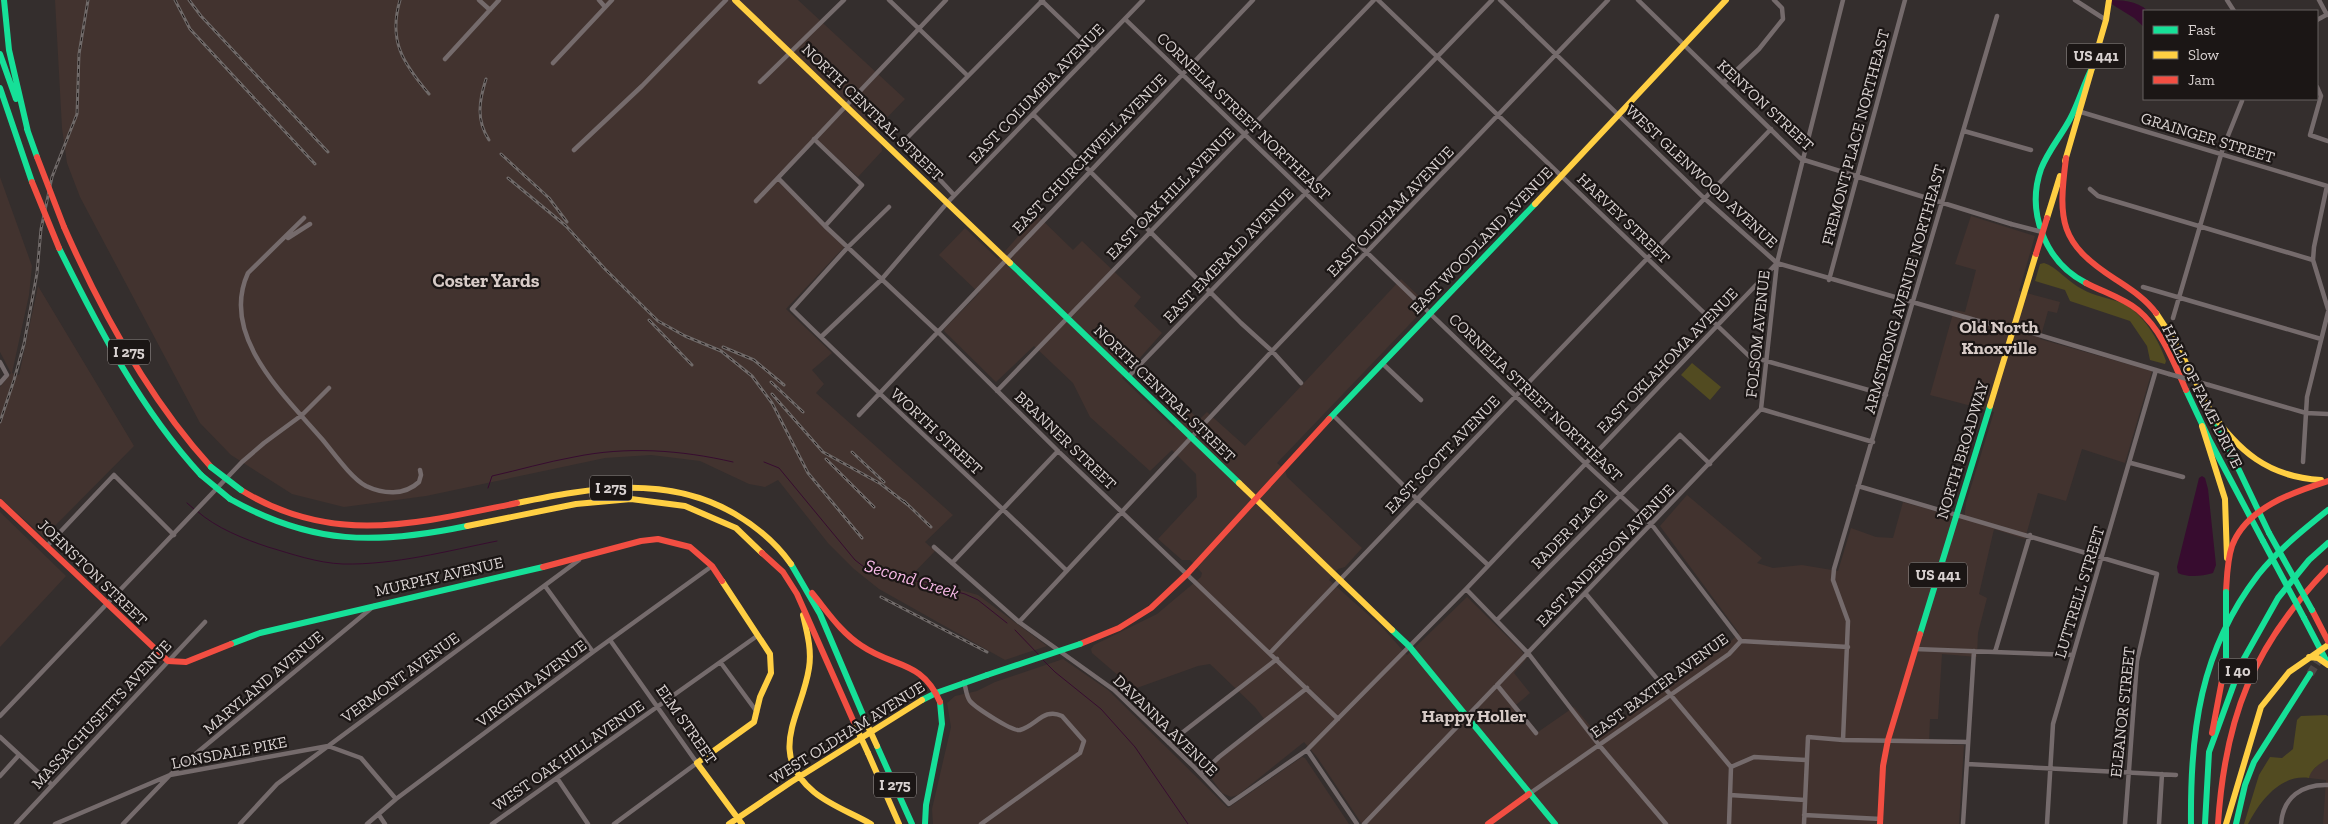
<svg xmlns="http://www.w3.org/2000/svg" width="2328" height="824" viewBox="0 0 2328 824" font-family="'Zilla Slab',serif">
  <rect width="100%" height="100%" fill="#342e2d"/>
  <path fill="#42332f" d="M55 0H798L905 99 879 126 882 151 858 177 814 137 776 178 845 246 786 309 832 353 812 370 824 384 816 393 953 515 925 542 935 551 911 576 978 595 1047 646 1005 660 879 589 854 569 828 543 778 480 765 487 749 484 700 461 651 455 605 458 426 496 344 507 292 494 231 455 200 423 80 197 67 163 62 128Z
    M0 177 32 266 29 295 12 373 19 375 38 286 134 446 44 537 0 498V387L11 373 0 352Z
    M1037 215 1073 250 1082 241 1141 297 1134 306 1162 333 1122 378 1174 428 1190 411 1199 420 1207 412 1245 446 1401 279 1428 305 1277 463 1285 470 1287 477 1362 548 1345 567 1338 569 1329 580 1381 626 1407 655 1467 597 1521 650 1527 658 1514 673 1530 693 1516 705 1538 732 1574 707 1599 736 1729 643 1739 633 1660 526 1687 495 1762 558 1757 563 1773 568 1802 565 1838 571 1851 528 1876 537 1893 538 1903 502 1964 519 1966 503 1994 412 1930 395 1954 310 1965 312 1976 270 1955 264 1971 216 2035 236 2019 291 2060 302 2057 313 2048 311 2040 339 2152 371 2125 463 2082 449 2066 501 2038 493 2025 539 1994 529 1979 594 1987 598 1978 633 1977 657 1942 654 1938 719H1930L1929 743 1964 745 1959 824H1362L1317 757 1304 742 1238 795 1231 797 1222 793 1204 768 1264 719 1255 707 1210 664 1198 666 1134 689 1092 653 1091 649 1094 645 1157 614 1201 577 1202 573 1190 560H1182L1158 539 1197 497 1196 474 1172 450 1150 471 1090 417 1073 383 1034 346 996 382 944 331 945 328 979 293 939 255 965 228 998 259Z
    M0 512 66 576 0 647Z
    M1063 659 1108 690 1228 808 1302 757 1305 758 1349 824H933L932 809 951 727 947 703 955 696 977 691 995 682Z
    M2328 759V824H2323L2326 780 2309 778 2310 773 2321 762Z"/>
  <path fill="#524b21" d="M2044 263C2056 266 2069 283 2082 289 2094 296 2109 298 2122 303 2143 313 2159 340 2166 361L2165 364 2150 360 2147 346 2130 321 2070 301 2065 290 2035 281 2040 264Z
    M1692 363 1721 387 1710 400 1681 375Z
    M2326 715 2328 716V759C2320 763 2311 769 2309 778 2280 774 2260 801 2248 824H2244L2259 775 2270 757 2282 758 2293 749 2297 720 2301 716Z"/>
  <path fill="#370c2f" d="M2105 0C2122 0 2136 0 2148 11H2144V27L2134 18Z
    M2202 476 2205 478 2208 489 2216 565 2213 573C2202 576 2189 578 2178 573L2177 567 2199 478Z"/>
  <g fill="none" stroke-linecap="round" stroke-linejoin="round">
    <path stroke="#370c2f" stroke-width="1" d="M764 462 779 468 855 560 864 567 965 594 978 600 1007 623
      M488 488 492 476C519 470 546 462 574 457 627 446 681 450 733 462
      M187 503 194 509
      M197 511C216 528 244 539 268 547 292 554 317 563 343 564 395 565 447 551 497 541
      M1015 630 1039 655
      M1043 660 1055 672 1101 709 1135 747 1188 824"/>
    <path stroke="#4d4746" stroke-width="8" stroke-dasharray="8 4" stroke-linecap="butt" d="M2310 674 2322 655"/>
    <path stroke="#756b6c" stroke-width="4.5" d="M479 0 490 10
      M599 0 605 7
      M889 0 968 76
      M1041 0 1094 51
      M1378 0 1749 356 1886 395
      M1500 0 1704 198 1777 263 1975 320 2007 328 2019 329 2169 374
      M1638 0 1801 159 2011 224
      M2075 0 2106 20
      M2227 0 2234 11
      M2319 0 2327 15
      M1125 19 1585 463 1652 525 1741 641
      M2317 20 2328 14
      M445 59 499 0
      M553 63 612 0
      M760 82 844 0
      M1723 83 1759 49 1783 19 1782 8 1774 0
      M2317 87 2321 96 2310 135 2328 141
      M2081 112 2327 186
      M1033 114 1241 323 1272 351 1301 383
      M1964 131 2031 150
      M814 139 862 185 825 226
      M574 150 642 86 726 0
      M778 178 825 226 937 331 1058 451 1338 719
      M2327 186 2314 247 2313 260 2328 309
      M2090 189 2098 196 2313 260
      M954 195 904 141 1043 0
      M756 201 946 0
      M889 207 848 247 792 309C882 398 976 482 1066 570
      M304 218 248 273C219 336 285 396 322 439 333 452 351 478 366 486 383 494 404 496 419 482L421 475 420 470
      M288 238 310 224
      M1829 280 1905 0
      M2143 287 2321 339
      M2173 318 2223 148 2242 101
      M821 337 881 280 947 203 1143 0
      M0 362 7 375 0 383
      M1382 363 1421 400
      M1128 377 1492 0
      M2209 385 2306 413 2328 414
      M997 391 1374 0
      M1761 409 1777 263 1843 0
      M1761 409 1873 442
      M859 415 1253 0
      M1333 415 1416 498 1487 564
      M2303 462 2307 397 2328 312
      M2131 463 2183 477
      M1858 486 2157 574 2137 661 2125 824
      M47 546 114 475 174 535
      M934 547 1019 622 1114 690 1195 768 1229 804 1307 750 1466 589 1777 263
      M952 563 1058 451
      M545 586 593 652
      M1466 589 1528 653 1599 745 1666 824
      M1586 594 1731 767 1729 824
      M1497 620 1680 435 1710 464
      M1019 622 1272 351 1608 0
      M610 640 697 763 614 824
      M1915 649 2073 655
      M1995 652 2030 535
      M1270 653 1771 129
      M721 663 757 712
      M964 682C966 688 966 696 970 701 976 708 1013 732 1020 730 1036 726 1044 707 1062 716L1084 741 1080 753 981 824
      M1497 685 1536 733
      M0 716 242 462 264 443 302 415 329 388
      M0 737 52 785
      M1843 740 1848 621 1833 580 1834 569 1997 16
      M1169 743 1277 659
      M1307 750 1357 824
      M1967 764 2176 775
      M1731 767 1754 757 1806 760
      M1201 774 1219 757 1307 688
      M0 776 19 755
      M557 778 588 824
      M1529 794 1729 654 1741 641 1848 647
      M1730 795 1805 800
      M379 815 385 824
      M1804 815 1881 819
      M16 824 205 622
      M55 824 170 775 328 746 361 758 396 799
      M123 824 170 775 374 606
      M240 824 277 784 579 560
      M367 824 396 799 593 652 712 566
      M492 824 757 636
      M1364 824 1761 409
      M1804 824 1808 737 1843 740 1968 742
      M1963 824 1974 651
      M2047 824 2053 724 2156 370
      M2159 824 2162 774
      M2281 824C2283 797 2302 784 2328 785"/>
    <path stroke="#16e098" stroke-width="6" d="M4 0 9 50 28 132
      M0 54 16 99
      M0 88 32 182
      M27 129 37 157
      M59 248C98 327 141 410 201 475
      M1010 263 1239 483
      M2086 283C2045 262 2026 212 2041 169 2048 151 2061 136 2070 119 2079 102 2084 83 2093 66
      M2186 390 2210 441 2263 541
      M1329 419 1535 204
      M2217 424 2269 533
      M230 499C312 545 376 545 467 526
      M791 564 820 614 866 722
      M2304 618 2328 664
      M1392 630 1409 646 1555 824
      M1920 634 1990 406
      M231 644 260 633 543 567
      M922 700 936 693 987 675
      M877 746 912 824
      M925 824 926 805 942 724 940 702
      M2191 824C2190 731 2200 651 2258 575 2278 550 2303 530 2328 510
      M2205 824 2209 752 2242 662 2278 598 2309 560 2328 543
      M2236 824 2245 785 2254 762 2310 674"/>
    <path stroke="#ffcf43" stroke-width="6" d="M735 0 1010 263
      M2065 161 2106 20 2109 0
      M1535 204 1726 0
      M2047 218 2060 176
      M2156 313 2177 345 2212 414
      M1990 406 2036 254
      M2209 409C2238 451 2268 477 2321 480
      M2202 426 2225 499 2227 558
      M1239 483 1392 630
      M517 503C591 488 666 474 735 514 757 527 776 543 791 564
      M467 526 576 504 631 499 685 506 736 528 762 553
      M722 581 770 654 771 673 760 697 754 722 697 763 742 824
      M803 615C807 632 812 650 809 668 802 715 766 752 814 792 831 806 852 813 871 824
      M2309 657 2318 658 2328 665
      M868 753 899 824
      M729 824 791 782 922 700
      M2226 824 2261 707 2289 672 2328 645"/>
    <path stroke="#f24e42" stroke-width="6" d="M2066 158C2058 221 2059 243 2115 279 2130 289 2145 298 2156 313
      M64 227C101 311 149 399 211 467
      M2086 283C2103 292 2123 298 2138 310 2162 330 2174 363 2186 390
      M241 490C333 547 419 523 517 503
      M0 502 168 661 186 662 231 644
      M762 553 783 572 797 594 856 727
      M543 567 641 541 658 539 690 547 712 566 722 581
      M2226 592C2227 577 2227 561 2232 546 2246 508 2293 492 2328 481
      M812 593C827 611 841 633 862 646 894 668 922 660 940 702
      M2312 610 2328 641
      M1080 644 1119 628 1151 608 1187 574 1329 419
      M2212 733 2226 659
      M1488 824 1529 794
      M1880 824 1883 766 1888 740 1920 634
      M2218 824C2225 717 2253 646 2328 568"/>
    <g stroke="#706a69" stroke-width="3">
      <path id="rail" d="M175 0 190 29 315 164
        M189 0 201 16 328 152
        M400 0C388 41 403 63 429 94
        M486 79C479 101 476 120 489 140
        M501 154 549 198 567 222
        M508 178 566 226 605 269 658 321 685 336 721 351 752 376 772 403 808 473 862 538
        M649 320 692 365
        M723 347 754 360 784 385
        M771 382 803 412
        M772 394 823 452 881 484 908 505
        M0 422 14 380 24 344 37 273 41 229 52 177 77 114 79 54 88 0
        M852 452 884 482
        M826 459 874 507
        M904 501 931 527
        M881 597 987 652"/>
    </g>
    <use href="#rail" stroke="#1b1615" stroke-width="1" stroke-dasharray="4" stroke-linecap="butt"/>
    <path stroke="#756b6c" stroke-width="4.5" d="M2011 224 2042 232
      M2169 374 2209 385"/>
    <path stroke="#16e098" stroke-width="6" d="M211 467 241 490
      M201 475 230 499
      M2269 533 2312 610
      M2263 541 2304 618
      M2226 592V659
      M987 675 1080 644"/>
    <path stroke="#ffcf43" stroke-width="6" d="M866 722 877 746
      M856 727 868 753"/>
    <path stroke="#f24e42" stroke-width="6" d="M37 157 64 227
      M32 182 59 248
      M2036 254 2047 218"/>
  </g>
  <g text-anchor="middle" stroke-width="4.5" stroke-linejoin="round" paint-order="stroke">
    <g fill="#1b1615" stroke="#a09a99" stroke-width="1">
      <rect x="2067" y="43.5" width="58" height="25" rx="4"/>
      <rect x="108" y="339.5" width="42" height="25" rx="4"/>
      <rect x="590" y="475.5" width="42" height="25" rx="4"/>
      <rect x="1909" y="562.5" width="58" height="25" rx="4"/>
      <rect x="2219" y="658.5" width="38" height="25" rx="4"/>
      <rect x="874" y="772.5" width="42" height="25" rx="4"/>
    </g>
    <g font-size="15" font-weight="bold" fill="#d9d2d1">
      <text x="2096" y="61">US 441</text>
      <text x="129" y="357">I 275</text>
      <text x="611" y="493">I 275</text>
      <text x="1938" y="580">US 441</text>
      <text x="2238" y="676">I 40</text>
      <text x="895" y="790">I 275</text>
    </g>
    <g font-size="16" fill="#d9d2d1" stroke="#1b1615">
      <text transform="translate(1036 93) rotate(-46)" y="6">EAST COLUMBIA AVENUE</text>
      <text transform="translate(1766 105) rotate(43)" y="6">KENYON STREET</text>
      <text transform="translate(873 112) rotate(44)" y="6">NORTH CENTRAL STREET</text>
      <text transform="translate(1244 116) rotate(44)" y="6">CORNELIA STREET NORTHEAST</text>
      <text transform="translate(1855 137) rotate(-75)" y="6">FREMONT PLACE NORTHEAST</text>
      <text transform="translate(2208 137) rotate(17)" y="6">GRAINGER STREET</text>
      <text transform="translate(1089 153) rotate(-46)" y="6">EAST CHURCHWELL AVENUE</text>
      <text transform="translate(1702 176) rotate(43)" y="6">WEST GLENWOOD AVENUE</text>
      <text transform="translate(1170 193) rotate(-46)" y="6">EAST OAK HILL AVENUE</text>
      <text transform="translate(1390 211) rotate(-46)" y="6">EAST OLDHAM AVENUE</text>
      <text transform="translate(1624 218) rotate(44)" y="6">HARVEY STREET</text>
      <text transform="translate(1481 240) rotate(-46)" y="6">EAST WOODLAND AVENUE</text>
      <text transform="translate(1228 255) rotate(-46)" y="6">EAST EMERALD AVENUE</text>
      <text transform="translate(1904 289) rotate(-74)" y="6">ARMSTRONG AVENUE NORTHEAST</text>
      <text transform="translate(1757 334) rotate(-84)" y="6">FOLSOM AVENUE</text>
      <text transform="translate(1667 360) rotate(-46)" y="6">EAST OKLAHOMA AVENUE</text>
      <text transform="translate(1165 393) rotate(44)" y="6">NORTH CENTRAL STREET</text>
      <text transform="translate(2203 396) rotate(63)" y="6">HALL OF FAME DRIVE</text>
      <text transform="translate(1536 397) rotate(44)" y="6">CORNELIA STREET NORTHEAST</text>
      <text transform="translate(937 431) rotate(43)" y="6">WORTH STREET</text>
      <text transform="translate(1066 440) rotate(44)" y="6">BRANNER STREET</text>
      <text transform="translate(1962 450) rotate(-73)" y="6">NORTH BROADWAY</text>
      <text transform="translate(1442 454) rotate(-46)" y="6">EAST SCOTT AVENUE</text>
      <text transform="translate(1569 529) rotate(-46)" y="6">RADER PLACE</text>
      <text transform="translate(1605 555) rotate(-46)" y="6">EAST ANDERSON AVENUE</text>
      <text transform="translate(93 572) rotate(44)" y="6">JOHNSTON STREET</text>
      <text transform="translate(439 576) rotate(-13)" y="6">MURPHY AVENUE</text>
      <text transform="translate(2079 592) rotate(-73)" y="6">LUTTRELL STREET</text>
      <text transform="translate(400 677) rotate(-36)" y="6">VERMONT AVENUE</text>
      <text transform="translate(263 682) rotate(-40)" y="6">MARYLAND AVENUE</text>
      <text transform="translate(531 683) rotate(-37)" y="6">VIRGINIA AVENUE</text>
      <text transform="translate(1659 685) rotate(-36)" y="6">EAST BAXTER AVENUE</text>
      <text transform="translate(2122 712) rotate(-84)" y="6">ELEANOR STREET</text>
      <text transform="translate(101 714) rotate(-47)" y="6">MASSACHUSETTS AVENUE</text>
      <text transform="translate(687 724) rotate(55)" y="6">ELM STREET</text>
      <text transform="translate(1166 725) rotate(44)" y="6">DAVANNA AVENUE</text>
      <text transform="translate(847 732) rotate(-32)" y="6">WEST OLDHAM AVENUE</text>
      <text transform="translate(229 752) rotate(-11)" y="6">LONSDALE PIKE</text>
      <text transform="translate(568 755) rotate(-35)" y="6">WEST OAK HILL AVENUE</text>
    </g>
    <g font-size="18" font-weight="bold" fill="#d7cbc7" stroke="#1b1615">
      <text x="1999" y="333">Old North<tspan x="1999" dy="21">Knoxville</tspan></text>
      <text x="1474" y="722">Happy Holler</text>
    </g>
    <g font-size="18" font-style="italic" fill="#f7b9e7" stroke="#1b1615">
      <text transform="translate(912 579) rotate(17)" y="6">Second Creek</text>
    </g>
    <g font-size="19" font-weight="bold" fill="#d7cbc7" stroke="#1b1615">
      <text x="486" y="287">Coster Yards</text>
    </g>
  </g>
  <rect x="2143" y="10" width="175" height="90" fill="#1b1615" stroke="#676160"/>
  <rect x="2153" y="26" width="25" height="8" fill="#16e098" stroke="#676160"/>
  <text x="2188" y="35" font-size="15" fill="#d9d2d1">Fast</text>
  <rect x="2153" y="51" width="25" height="8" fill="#ffcf43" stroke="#676160"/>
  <text x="2188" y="60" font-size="15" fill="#d9d2d1">Slow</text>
  <rect x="2153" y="76" width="25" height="8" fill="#f24e42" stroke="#676160"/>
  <text x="2188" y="85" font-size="15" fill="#d9d2d1">Jam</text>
</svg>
